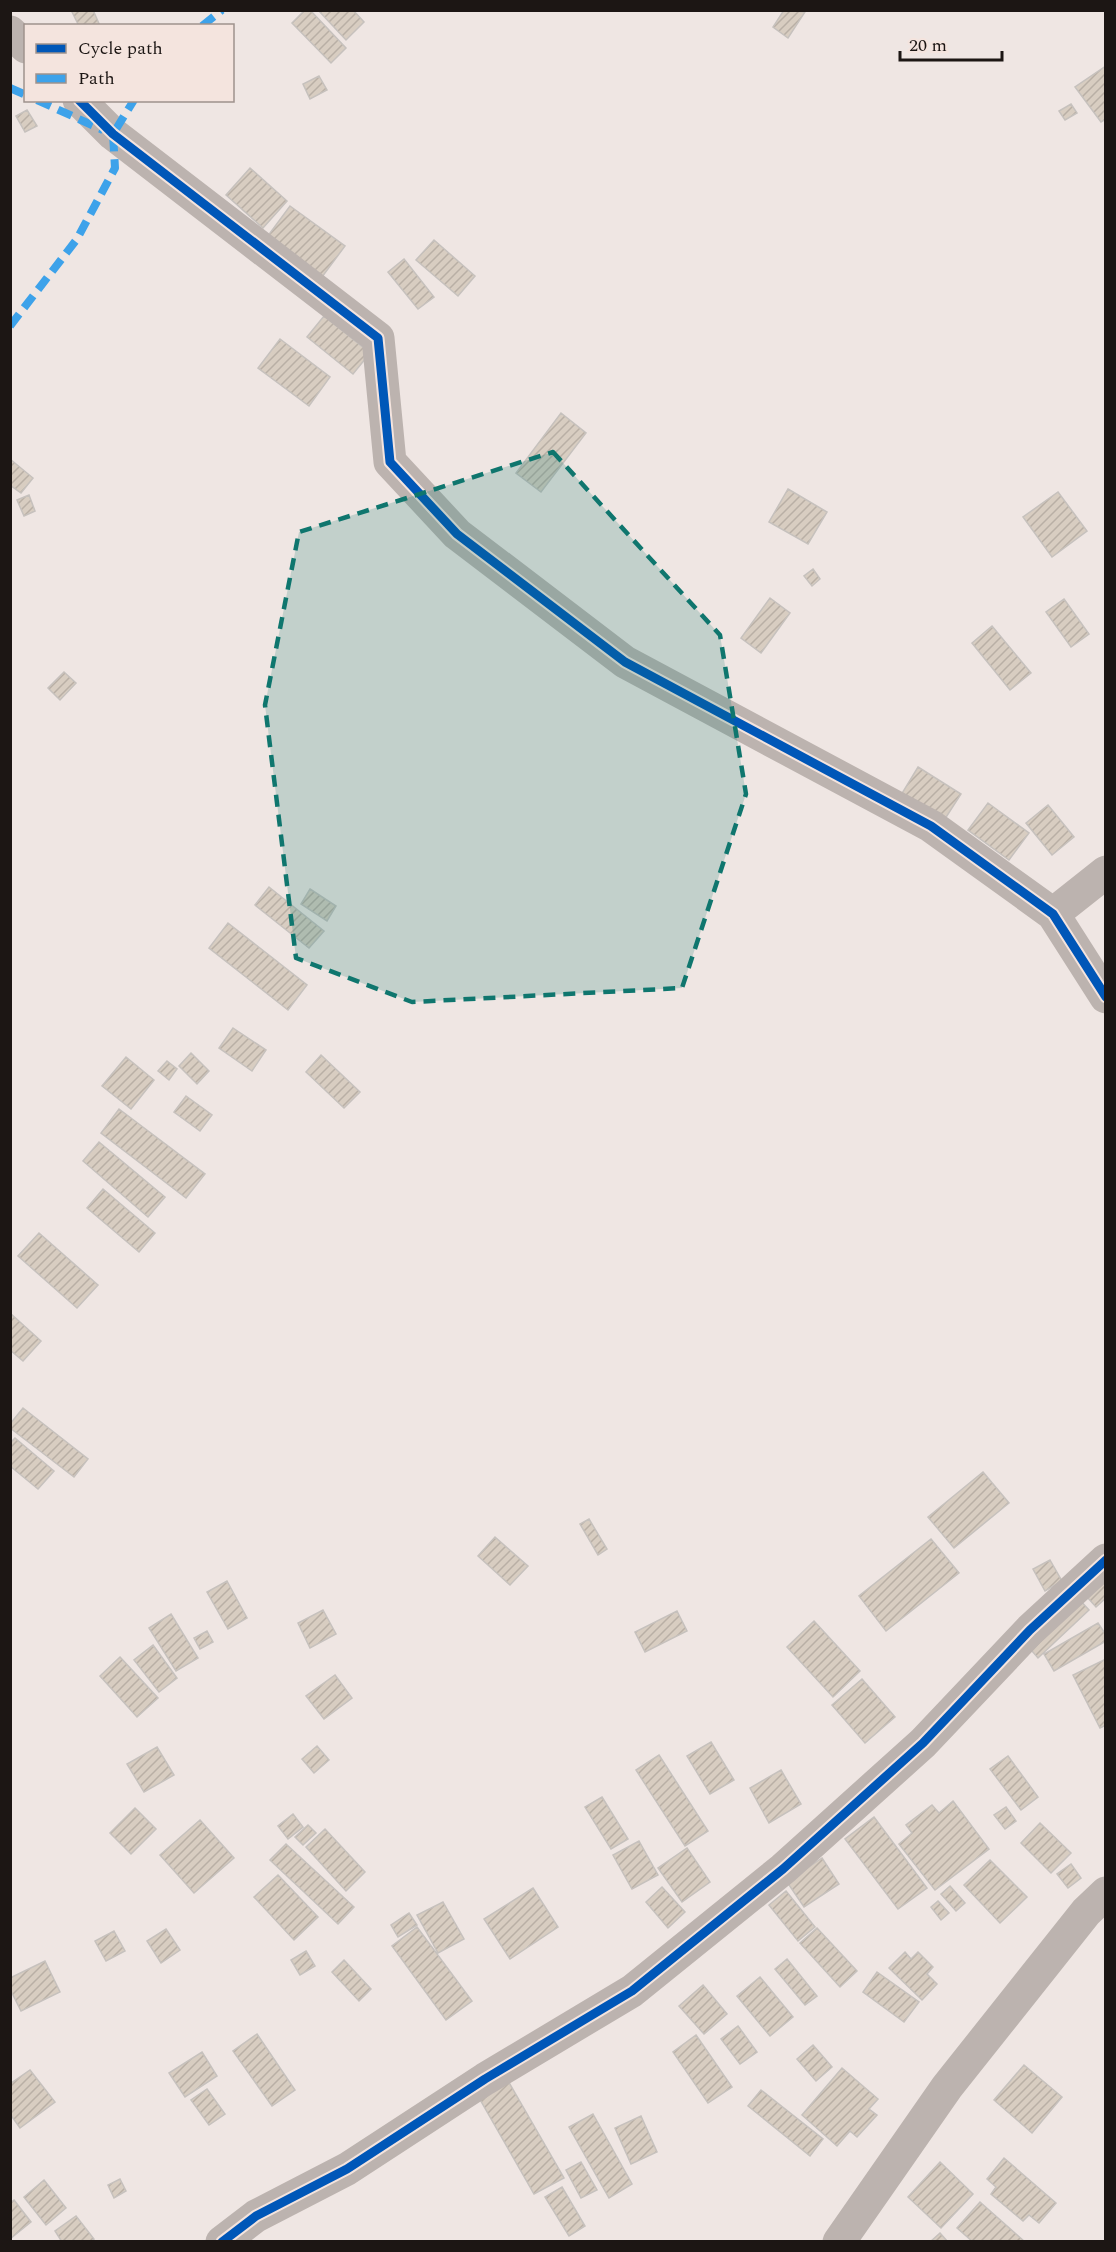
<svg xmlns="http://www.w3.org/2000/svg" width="1116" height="2252" viewBox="0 0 1116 2252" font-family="Spectral,serif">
  <defs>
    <pattern id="building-hatch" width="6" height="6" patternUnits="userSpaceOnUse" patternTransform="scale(1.5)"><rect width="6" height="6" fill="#d8cdc1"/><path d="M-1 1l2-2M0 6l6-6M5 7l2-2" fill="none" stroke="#b9afa5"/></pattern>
  </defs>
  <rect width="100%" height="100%" fill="#efe6e3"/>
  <path fill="url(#building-hatch)" stroke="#c6c1bd" stroke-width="1.5" d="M74 10H93L100 26H79L72 12Z
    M305 10H310L346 48 331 63 292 23Z
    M318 10H353L364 22 346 40Z
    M784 10 805 12 788 38 773 27Z
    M1106 66V119L1101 122 1075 87Z
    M319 76 327 90 310 99 303 84Z
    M1071 104 1077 113 1065 120 1059 111Z
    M27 110 37 126 25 132 16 116Z
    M250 168 287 201 263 228 226 195Z
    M290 206 345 246 322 277 267 237Z
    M434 240 475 276 458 296 416 260Z
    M404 259 434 297 418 309 388 272Z
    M324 316 370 353 353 374 307 337Z
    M280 339 330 377 309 406 258 368Z
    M561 413 586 433 541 492 516 473Z
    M10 459 33 478 21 493 10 485Z
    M788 489 827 512 808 544 769 522Z
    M1058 492 1087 531 1052 557 1023 517Z
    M29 495 35 511 24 516 17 500Z
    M813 569 820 579 812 586 804 576Z
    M770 598 790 613 761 653 741 638Z
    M1064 599 1089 634 1071 647 1046 612Z
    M992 626 1031 673 1010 690 972 643Z
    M64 672 76 683 60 700 48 688Z
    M918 767 961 794 943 822 901 795Z
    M988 803 1029 833 1009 860 968 830Z
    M1048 805 1074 837 1052 855 1026 823Z
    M269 887 324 931 309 948 255 905Z
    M310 889 336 906 327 921 301 904Z
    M228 923 307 985 288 1010 209 948Z
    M233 1028 266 1050 252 1071 219 1048Z
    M191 1053 209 1071 197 1084 179 1066Z
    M321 1055 360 1092 344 1108 306 1072Z
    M126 1057 154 1080 131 1109 102 1086Z
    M167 1061 177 1069 169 1080 158 1071Z
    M186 1096 212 1115 200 1131 174 1112Z
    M119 1109 205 1174 186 1198 101 1133Z
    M99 1142 165 1197 148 1217 83 1161Z
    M103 1189 155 1233 139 1252 87 1208Z
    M39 1233 98 1285 77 1308 18 1256Z
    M10 1313 41 1341 23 1361 10 1350Z
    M23 1408 88 1459 74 1477 10 1428V1424Z
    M15 1438 54 1471 38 1489 10 1466V1443Z
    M983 1472 1009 1503 954 1548 928 1517Z
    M589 1519 607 1549 598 1555 580 1524Z
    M495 1537 528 1566 510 1585 478 1556Z
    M931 1539 959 1573 886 1631 859 1596Z
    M1050 1560 1062 1581 1045 1591 1033 1569Z
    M1106 1564V1598L1096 1607 1079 1588Z
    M227 1581 247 1618 228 1629 207 1592Z
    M1077 1597 1089 1610 1038 1658 1026 1644Z
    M323 1610 336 1634 310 1648 298 1623Z
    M677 1611 687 1631 645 1652 635 1632Z
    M171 1614 198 1658 176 1671 149 1628Z
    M814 1621 860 1671 833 1697 787 1647Z
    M1098 1623 1106 1635V1641L1054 1671 1044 1654Z
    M207 1631 213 1642 200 1649 194 1638Z
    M153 1645 177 1678 159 1692 134 1660Z
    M120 1657 158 1698 137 1717 100 1676Z
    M1106 1659V1725L1100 1728 1073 1675Z
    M335 1675 352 1698 324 1719 306 1696Z
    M862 1679 895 1717 865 1743 832 1705Z
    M711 1742 734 1780 710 1794 687 1756Z
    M317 1746 329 1760 314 1773 302 1759Z
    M157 1747 174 1775 144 1792 127 1764Z
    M659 1755 708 1831 685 1846 636 1770Z
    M1008 1756 1038 1797 1021 1810 990 1769Z
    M781 1770 801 1804 769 1823 750 1788Z
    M602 1797 628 1839 611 1849 585 1807Z
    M953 1801 989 1849 935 1890 899 1844 912 1833 906 1825 932 1805 939 1813Z
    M1006 1807 1016 1821 1005 1829 994 1815Z
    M135 1808 156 1829 131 1854 110 1833Z
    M293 1814 303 1827 288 1839 278 1826Z
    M874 1817 927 1888 898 1909 845 1839Z
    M200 1820 234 1858 194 1893 160 1855Z
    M1040 1823 1071 1853 1051 1873 1021 1843Z
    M308 1825 316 1833 303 1845 295 1837Z
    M325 1829 365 1872 346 1891 306 1847Z
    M639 1841 658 1875 632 1889 613 1855Z
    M286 1844 354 1907 338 1924 270 1860Z
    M687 1848 710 1882 682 1902 658 1868Z
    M822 1858 839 1884 804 1907 787 1882Z
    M990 1860 1027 1897 1000 1923 964 1885Z
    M1071 1864 1081 1878 1068 1888 1057 1874Z
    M278 1875 318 1917 294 1940 254 1897Z
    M950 1886 965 1903 956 1911 941 1894Z
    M662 1887 685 1912 668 1928 646 1902Z
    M533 1888 558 1927 510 1959 484 1919Z
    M786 1891 815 1927 798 1941 769 1905Z
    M938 1901 949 1913 941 1920 931 1907Z
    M443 1902 464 1939 438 1953 417 1915Z
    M409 1913 417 1925 398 1937 391 1925Z
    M417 1927 472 2001 446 2020 392 1946Z
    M817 1928 857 1971 840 1987 800 1943Z
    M166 1929 180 1950 161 1963 147 1941Z
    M114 1931 125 1951 106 1961 95 1941Z
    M306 1951 315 1966 300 1975 291 1960Z
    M905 1952 911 1959 918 1952 933 1967 927 1974 937 1984 922 2000 889 1968Z
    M787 1959 817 1996 805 2005 775 1969Z
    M344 1960 371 1989 359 2001 332 1972Z
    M45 1961 60 1992 21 2011 10 1989V1978Z
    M877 1972 919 2002 904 2022 863 1992Z
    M760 1977 793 2017 770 2036 737 1996Z
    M703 1985 727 2014 704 2034 679 2006Z
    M738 2026 757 2052 740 2064 721 2039Z
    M257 2034 295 2090 272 2106 233 2051Z
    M696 2035 732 2087 708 2103 673 2052Z
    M813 2045 832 2067 816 2081 797 2059Z
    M202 2052 217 2076 185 2097 169 2073Z
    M1024 2065 1062 2097 1032 2133 994 2100Z
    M842 2068 878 2099 869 2109 877 2115 857 2137 850 2131 837 2146 802 2115Z
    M30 2070 55 2102 20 2128 10 2114V2084Z
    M507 2079 564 2178 534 2194 478 2096Z
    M207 2089 225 2114 209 2125 191 2100Z
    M761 2090 823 2139 810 2156 748 2106Z
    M593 2114 632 2184 609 2198 569 2127Z
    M641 2116 657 2152 631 2164 615 2128Z
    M1004 2158 1056 2203 1039 2223 1029 2215 1023 2221 991 2194 996 2187 987 2179Z
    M581 2162 597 2190 581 2198 566 2170Z
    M940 2162 973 2194 941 2228 908 2197Z
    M120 2179 126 2191 114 2198 108 2185Z
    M44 2180 66 2208 46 2225 24 2197Z
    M562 2187 585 2226 569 2236 545 2197Z
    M14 2200 31 2222 10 2239V2203Z
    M980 2202 1025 2242H973L957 2228Z
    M76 2216 94 2239 90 2242H62L55 2231Z
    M940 2233 948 2242H930Z"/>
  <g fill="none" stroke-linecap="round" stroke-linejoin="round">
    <path stroke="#bcb3af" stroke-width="33" d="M10 32 26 47
      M79 100 113 134 378 338 390 462 457 534 625 662 931 826 1053 914 1106 997
      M1053 914 1106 872
      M222 2242 256 2216 347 2169 485 2079 632 1991 783 1869 923 1743 1030 1630 1106 1560
      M839 2242 947 2087 1086 1912 1106 1893"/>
    <path stroke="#3da2ea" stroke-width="8" stroke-dasharray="15 8" stroke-linecap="butt" d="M202 26 222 10
      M10 88 26 95
      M37 100 103 130
      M10 326 77 239 115 168 113 134 134 100"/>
    <g stroke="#f4e4de" stroke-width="13">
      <path id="cycleway" d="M79 100 113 134 378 338 390 462 457 534 625 662 931 826 1053 914 1106 997
        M222 2242 256 2216 347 2169 485 2079 632 1991 783 1869 923 1743 1030 1630 1106 1560"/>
    </g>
    <use href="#cycleway" stroke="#0057b8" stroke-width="9"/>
  </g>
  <path fill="#0f766e" fill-opacity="0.2" stroke="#0f766e" stroke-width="4.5" stroke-dasharray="12 8" stroke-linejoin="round" d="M553 452 720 635 746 794 682 988 412 1002 296 958 265 705 299 532Z"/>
  <rect width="1116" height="2252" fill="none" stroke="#1c1614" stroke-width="24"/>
  <rect x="24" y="24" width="210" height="78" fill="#f4e4de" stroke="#9e928d" stroke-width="1.5"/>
  <rect x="36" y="44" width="30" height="9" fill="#0057b8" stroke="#9e928d" stroke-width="1.5"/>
  <text x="78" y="54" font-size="18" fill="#1c1614">Cycle path</text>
  <rect x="36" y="74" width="30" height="9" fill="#3da2ea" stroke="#9e928d" stroke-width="1.5"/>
  <text x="78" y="84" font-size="18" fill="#1c1614">Path</text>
  <path d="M900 51v9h102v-9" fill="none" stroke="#1c1614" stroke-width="3"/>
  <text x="909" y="51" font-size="18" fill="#1c1614" stroke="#f4e4de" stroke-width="4.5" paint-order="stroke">20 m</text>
</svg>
